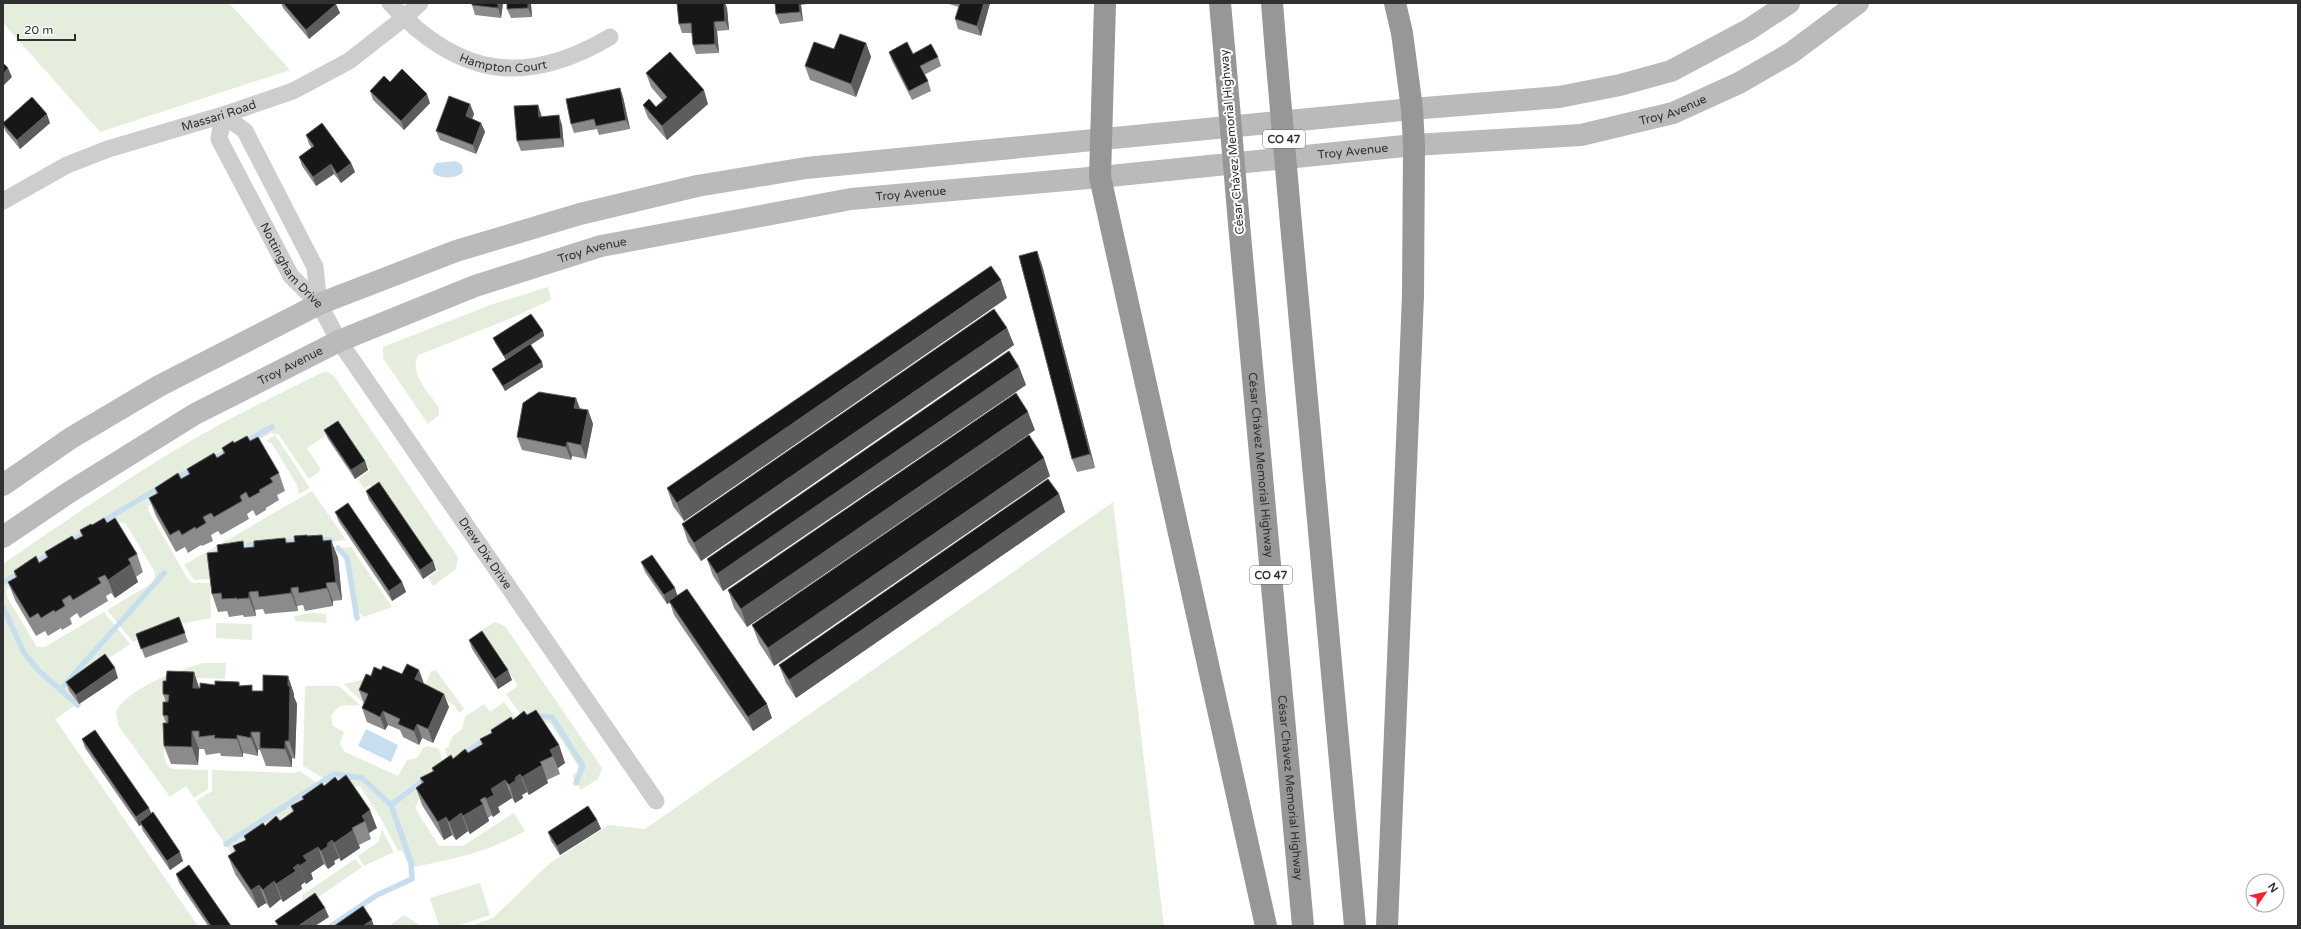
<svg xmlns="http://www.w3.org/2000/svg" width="2301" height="929" viewBox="0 0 2301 929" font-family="'Varela Round',sans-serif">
  <rect width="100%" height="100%" fill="#fff"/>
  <path fill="#e5eedc" d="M3 3H229L290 70 100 132 3 23Z
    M548 287 551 300 511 318 419 355C407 372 430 393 439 408V415L428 424 383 358V347L490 305Z
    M323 372H328L334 376 458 557 456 569 433 586 428 577 438 570 384 490 376 495 370 485 364 489 358 479 370 470 342 429 328 434 307 448 321 470 309 479 279 435 271 433 148 506V510L189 581 192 583H210L211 618C183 623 159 628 133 642L107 610 154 582 155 572 126 524 121 522 7 589V597L37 647H45L104 612 130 644 67 687 77 702 76 705 55 719 198 926H3V564C58 526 113 488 170 453 219 423 271 398 323 372Z
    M275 435 310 488 299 494 297 485 272 444 266 441Z
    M312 491 346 540 222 555 209 570V579L194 580 184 565Z
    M1113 502 1164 926H471L493 918 550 863 609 825 645 829Z
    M351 547 392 607 364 617 358 612 348 557 340 548Z
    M311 613 326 614 327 623 295 621 294 616Z
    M495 622 505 626 602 768 598 779 581 790 572 776 577 772 578 766 550 723 526 722 506 694 518 686 486 639 475 636 478 632Z
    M216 623 252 624V640L216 638Z
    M203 663H226L225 679 179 677 166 693 164 758 168 766 172 769 208 770V789L194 798 186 786 170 797 118 725 116 712C127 688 179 670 203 663Z
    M436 670 464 709 459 713 454 705 425 686 431 671Z
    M371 678 362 702 344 684Z
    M305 686H339L360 705C343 707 341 700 331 717L333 726 344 732 340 744 345 752 398 776 407 760 417 758 423 748 428 746 439 749 443 764 425 787 415 808 439 846H463L514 813 525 831C485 853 458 858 414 867L409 866 402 850 398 851 383 822 360 786H327L323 778 303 766Z
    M504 702 521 725 452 770 448 763 445 748 448 747 453 736 462 729 465 717 484 704 490 712Z
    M212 770 294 773 299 771 330 791 235 859 196 801 212 791Z
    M382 830 394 852 364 866 358 856 378 842Z
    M355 859 362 867 307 905 301 896Z
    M480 883 490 915 457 926H439L430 898Z
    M404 915 421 926H389Z"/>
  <path fill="#c7deef" d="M456 161 462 165 463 172C456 179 442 179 434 174L433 170 436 163Z
    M366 729 398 745 391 762 358 746Z"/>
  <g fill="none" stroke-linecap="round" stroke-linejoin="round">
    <path stroke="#c7deef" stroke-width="5.5" d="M243 443 272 427
      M212 460 230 450
      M175 479 193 469
      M100 523 162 486
      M317 539 331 540
      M279 542 301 541
      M68 543 86 532
      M249 545 261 544
      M338 548 347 558 357 618
      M32 565 52 553
      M3 583 22 571
      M3 607 24 653 40 672 78 705
      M119 624 164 573
      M60 690 116 627
      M534 716 552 717 583 766 576 783
      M462 755 486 739
      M226 844 334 774 362 778 391 805
      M331 926 377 895 412 879 411 862 391 805 428 777"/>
    <g stroke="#cdcdcd" stroke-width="17">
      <path id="s1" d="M390 3C457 76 524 88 610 37"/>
      <path id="s2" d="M3 201 67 165 108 149 223 115 293 91 349 61 404 18 420 3"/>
      <path id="s3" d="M319 304 315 267 245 131 223 115 219 139 291 276 319 304 339 341 656 801"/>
    </g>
    <g stroke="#bababa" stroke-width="22">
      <path d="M3 485 71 438 159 386 319 304 456 251 580 214 697 186 806 168 1412 109 1559 97 1620 85 1671 71 1748 30 1789 3"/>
      <path id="s4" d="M3 537 68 493 195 414 339 341 475 286 601 246 851 199 1100 177 1414 145 1581 135 1673 113 1739 83 1791 53 1858 3"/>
    </g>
    <g stroke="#979797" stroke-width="22">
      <path d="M1105 3 1100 177 1266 926"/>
      <path d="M1220 3 1225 59"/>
      <path d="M1272 3 1276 53"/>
      <path id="s5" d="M1239 224 1303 926"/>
      <path d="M1291 224 1355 926"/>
      <path d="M1387 926 1413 296 1414 145 1412 109 1402 33 1395 3"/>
    </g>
    <path stroke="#979797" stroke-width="22" d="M1276 53 1291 224
      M1225 59 1239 224"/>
  </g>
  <path fill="#8b8b8b" d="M281 3H335L340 13 309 39 283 8Z
    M472 3H503L501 18 475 15 472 5Z
    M507 3H548L531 4 532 17 511 18 507 9Z
    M677 3H725L727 8 729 30 717 31 719 53 696 54 693 45 692 33H682L679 24Z
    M775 3H814L801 5 803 21 780 24 776 14Z
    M949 3H990L981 36 958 29 955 19 959 7 949 4Z
    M866 43 871 57 856 97 810 80 805 66 834 49Z
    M889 52 938 57 941 66 924 75 928 81 931 91 912 100 892 61Z
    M646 73 708 104 667 140 648 118 643 105 656 107 663 101 651 87Z
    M390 82 430 103 404 130 373 100 370 91Z
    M620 88 623 97 630 129 599 135 597 129 574 133 571 124Z
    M470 104 474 114 472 119 481 123 485 132 476 154 440 140 436 131Z
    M538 105 542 117 562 125 564 147 521 151 517 141Z
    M3 123H50L20 149 6 132 3 125Z
    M306 135 351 163 355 172 341 183 334 174 316 186 302 166 299 157 312 148 309 144Z
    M1042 265 1095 468 1077 472 1072 459Z
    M1007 298 684 521 673 506 667 488Z
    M1007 328 1014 345 701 561 688 542 682 524Z
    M543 331 544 336 531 345 542 362 543 367 505 391 494 373 492 369 506 360 495 343 493 338Z
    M1019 367 1026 385 723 591 713 576 707 559Z
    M580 409 588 410 593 424 586 459 572 456 571 460 522 450 517 437Z
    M324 430 365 461 368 470 355 479 328 439Z
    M1035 430 747 627 734 608 728 590Z
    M250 441 279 473 285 491 277 495 279 500 266 508V510L256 516 253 510 247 514 249 519 221 535 218 531 211 535 213 541 202 546 201 545 188 553 185 547 176 552 156 516 149 498 157 494 155 488 181 479 189 474 187 469 217 458 224 454 222 448 234 443Z
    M1050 476 774 666 759 643 752 625Z
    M366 491 433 561 436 570 423 579 369 500Z
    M1059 494 1065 512 796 698 786 683 779 665Z
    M335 512 402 582 406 592 392 601 339 522Z
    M107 523 137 554 143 572 136 577 138 582 115 598 111 593 106 596 108 601 80 618 77 613 70 618 72 624 62 630 61 628 48 636 45 631 36 636 15 600 8 582 16 578 14 571 39 563 47 558 45 552 75 540 82 536 80 530 92 525Z
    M307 535 308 536 322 535 324 541 331 540 338 558 342 600 333 601V606L305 611 303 605 297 606 298 611 265 614 263 609 255 610 256 616 244 617 243 615 229 617 227 611 218 612 212 594 246 548 254 547 285 538 287 543 295 542Z
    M641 562 678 596 772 718 753 731 674 615 670 603 667 604 645 572Z
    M179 617 188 642 145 658 136 634Z
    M469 640 512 680 498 689 472 649Z
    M381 670 402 674 419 670 424 684 449 707 433 743 422 738 419 745 403 737 400 730 388 725 385 730 367 722 362 708 364 704 359 690 371 676Z
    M288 676 294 694V697L297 704 295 759 292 758V767L266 766 260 750H258V756L243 753V757L221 756 220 753 206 755 204 749H199L198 765 171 764 164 746 166 723 163 715 166 702 163 694 200 688 215 685 239 682 240 686 254 691H263Z
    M118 678 79 704 69 691 66 682Z
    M527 715 559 745 565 763 558 768 560 774 547 780 548 783 529 795 527 792 522 795 523 798 515 803 512 798 498 807 500 812 493 817 492 815 488 818 489 821 470 834 468 831 456 840 452 835 444 840 422 805 416 788 422 783 420 778 433 772 432 768 453 759 468 753 482 745 480 739 492 733 491 730 513 720Z
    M82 739 149 808 151 814 183 861 170 870 143 831 141 825 139 826 85 748Z
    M338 781 377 828 369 833 371 839 359 845 360 848 341 861 339 858 334 861 335 864 328 869 324 864 311 873 313 879 306 884 305 882 301 885 302 889 283 902 281 899 270 908 266 903 258 908 235 874 228 856 235 852 233 846 246 840 244 836 265 826 280 821 293 812 291 806 303 800 302 797 324 786Z
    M597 820 601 829 560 855 551 841 548 832Z
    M176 874 231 926H208L179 883Z"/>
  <path fill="#5d5d5d" d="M498 3H503L501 18 498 8Z
    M528 3H531V4L532 17 528 8Z
    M724 3H725L727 8 729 30 725 21Z
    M799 3H801V5L803 21 800 12Z
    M984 3H990L981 36 977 26Z
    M336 4 340 13 309 39 306 30Z
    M714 22 717 31 719 53 715 44Z
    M866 43 871 57 856 97 851 84Z
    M8 68 12 77 3 86V74Z
    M620 88 623 97 630 129 626 120Z
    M704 90 708 104 667 140 662 126Z
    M427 94 430 103 404 130 401 121Z
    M470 104 474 114 469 126 466 116Z
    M538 105 541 114 542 126 539 117Z
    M47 114 50 123 20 149 17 140Z
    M559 115 562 125 564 147 561 138Z
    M481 123 485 132 476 154 473 145Z
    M351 163 355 172 341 183 337 174Z
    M331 164 334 174 316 186 313 177Z
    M1037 251 1042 265 1095 468 1090 454Z
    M1001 280 1007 298 684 521 677 503Z
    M1007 328 1014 345 701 561 694 543Z
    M543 331 544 336 506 361 504 356Z
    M542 362 543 367 505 391 503 386Z
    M1019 367 1026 385 723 591 717 574Z
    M576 398 581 411 574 408Z
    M588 410 593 424 586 459 581 445Z
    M1028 412 1035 430 747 627 741 609Z
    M567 442 572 456 571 460 566 447Z
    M1044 458 1050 476 774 666 768 648Z
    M365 461 368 470 355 479 351 470Z
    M1059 494 1065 512 796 698 789 680Z
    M331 540 338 558 342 600 336 582Z
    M433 561 436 570 423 579 420 570Z
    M131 564 138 582 115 598 108 580Z
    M402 582 406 592 392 601 389 591Z
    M326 583 333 601V606L327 588Z
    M291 588 297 606 298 611 291 593Z
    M675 588 678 597 667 604 664 595Z
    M249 592 255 610 256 616 249 598Z
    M115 668 118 678 79 704 76 695Z
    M419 670 424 684 415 679Z
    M508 670 512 680 498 689 495 679Z
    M194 672 200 690 193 688Z
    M288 676 294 694V697L297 704 295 759 289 741Z
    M444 694 449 707 433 743 428 729Z
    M767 704 772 718 753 731 748 717Z
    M383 711 388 725 385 730 380 717Z
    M417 724 422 738 419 745 414 731Z
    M192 731 199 749 198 765 192 747Z
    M251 732 258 750V756L251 738Z
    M237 735 243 753V757L237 739Z
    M285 741 292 758V767L285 749Z
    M559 745 565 763 558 768 553 756 550 750Z
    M542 765 548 783 529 795 522 777Z
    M520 774 527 792 522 795 523 798 515 803 509 785 515 778Z
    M505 780 512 798 498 807 500 812 493 817 486 799 491 789Z
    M483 804 489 821 470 834 463 816Z
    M149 808 153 817 140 822 141 825 139 826 136 817Z
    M370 810 377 828 369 833 365 821 362 816Z
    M461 813 468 831 456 840 449 822Z
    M446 817 452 835 444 840 438 822Z
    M597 820 601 829 560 855 557 846Z
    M353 830 360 848 341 861 334 843Z
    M332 840 339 858 334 861 335 864 328 869 321 851 327 844Z
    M318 847 324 864 311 873 313 879 306 884 299 866 303 856Z
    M180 852 183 861 170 870 167 861Z
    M298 864 305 882 301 885 302 889 283 902 276 884 293 868Z
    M274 881 281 899 270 908 263 890Z
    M259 885 266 903 258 908 251 890Z
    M325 908 329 917 315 926H298Z
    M372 920 374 926H363Z"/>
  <path fill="#171717" stroke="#5d5d5d" d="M283 3H335L336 4 306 30Z
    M472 3H498V8L472 5Z
    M507 3H528V8L507 9Z
    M677 3H724L725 21 714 22 715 44 693 45 691 23 679 24Z
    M775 3H799L800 12 776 14Z
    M960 3H984L977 26 955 19Z
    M840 34 866 43 851 84 805 66 814 42 834 49Z
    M907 42 913 54 931 44 938 57 920 66 928 81 909 91 889 52Z
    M670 52 704 90 662 126 643 105 649 99 656 107 667 97 646 73Z
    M3 63 8 68 3 74Z
    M402 69 427 94 401 121 370 91 384 76 390 82Z
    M620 88 626 120 596 126 594 119 571 124 566 99Z
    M449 96 470 104 466 116 481 123 473 145 436 131Z
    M32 97 47 114 17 140 3 124V123Z
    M538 105 539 117 559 115 561 138 517 141 514 106Z
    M322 123 351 163 337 174 331 164 313 177 299 157 314 146 306 135Z
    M1037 251 1090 454 1072 459 1019 256Z
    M991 266 1001 280 677 503 667 488Z
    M994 309 1007 328 694 543 682 524Z
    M531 314 543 331 504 356 493 338Z
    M530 344 542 362 503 386 492 369Z
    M1009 351 1019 367 717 574 707 559Z
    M539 392 576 398 574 408 588 410 581 445 567 442 566 447 517 437 523 403Z
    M1016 393 1028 412 741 609 728 590Z
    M338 421 365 461 351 470 324 430Z
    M1029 435 1044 458 768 648 752 625Z
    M247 436 250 441 258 437 279 473 270 478 273 482 259 490 260 492 249 498 246 492 240 496 242 501 214 517 211 513 203 517 206 523 196 529 195 527 182 535 179 530 170 535 149 498 158 493 155 488 178 473 181 479 190 474 187 469 214 453 217 458 225 453 222 448 233 441 234 443Z
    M1048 479 1059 494 789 680 779 665Z
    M379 482 433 561 420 570 366 491Z
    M348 503 402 582 389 591 335 512Z
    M104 518 107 523 115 518 137 554 128 559 131 564 108 580 105 575 98 578 101 583 73 600 70 595 62 600 65 606 55 612 54 610 41 618 38 613 30 618 8 582 17 577 14 571 36 556 39 563 48 557 45 552 72 536 75 540 83 536 80 530 91 524 92 525Z
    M307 535V536L322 535 323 541 331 540 336 582 326 583 327 588 299 593 298 587 291 588V593L259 597 258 591 249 592V598L237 599V598L222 599 221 593 212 594 207 553 218 552 217 545 243 541 244 548 254 547V541L285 538 286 543 295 542 294 536Z
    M652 555 675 588 664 595 641 562Z
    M687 589 767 704 748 717 669 601Z
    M179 617 185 633 141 649 136 634Z
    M482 631 508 670 495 679 469 640Z
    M105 654 115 668 76 695 66 682Z
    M407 664 419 670 415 679 444 694 428 729 417 724 414 731 398 724 400 719 383 711 380 717 362 708 368 694 359 690 366 674 371 676 374 667 381 670 383 666 402 674Z
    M167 671 194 672 193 688H200V683L215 685V681L239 682V686L252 685V691H263V675L288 676V686H290L289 741H285V749L260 748V732H251V738L237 735V739L214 738 215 735 199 737V731H192V747L164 746 163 723H168V716L163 715V702H168L169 695 163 694V681H166Z
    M536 710 559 745 550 750 553 756 540 762 542 765 522 777 520 774 515 778 516 780 509 785 505 780 491 789 494 795 486 799 485 797 480 800 483 804 463 816 461 813 449 822 446 817 438 822 416 788 424 782 420 778 434 771 432 768 451 755 453 759 465 749 468 753 483 744 480 739 492 733 491 730 511 717 513 720 524 711 527 715Z
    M95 730 149 808 136 817 82 739Z
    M346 775 370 810 362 816 365 821 352 828 353 830 334 843 332 840 327 844 328 846 321 851 318 847 303 856 307 861 299 866 298 864 293 868 296 871 276 884 274 881 263 890 259 885 251 890 228 856 236 851 233 846 246 840 244 836 263 823 265 826 276 816 280 821 294 811 291 806 304 799 302 797 322 783 324 786 335 777 338 781Z
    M588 806 597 820 557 846 548 832Z
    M153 812 180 852 167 861 140 822Z
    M189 865 231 926H211L176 874Z
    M315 893 325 908 298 926H279L275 921Z
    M363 906 372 920 363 926H334Z"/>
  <g text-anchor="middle" stroke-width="4" stroke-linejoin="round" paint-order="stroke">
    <g fill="#fff" stroke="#6e6e6e" stroke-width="1">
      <rect x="1263" y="130" width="42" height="18" rx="3"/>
      <rect x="1250" y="566" width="42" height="18" rx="3"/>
    </g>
    <g font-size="11" font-weight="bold" fill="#303030">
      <text x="1284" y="143">CO 47</text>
      <text x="1271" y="579">CO 47</text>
    </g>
    <g font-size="12" fill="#303030" stroke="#fff">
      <text dy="4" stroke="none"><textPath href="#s1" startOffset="133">Hampton Court</textPath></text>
      <text dy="4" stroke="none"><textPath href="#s4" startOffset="1751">Troy Avenue</textPath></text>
      <text dy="4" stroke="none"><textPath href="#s2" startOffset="233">Massari Road</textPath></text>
      <text transform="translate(1232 142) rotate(-95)" y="4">César Chávez Memorial Highway</text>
      <text dy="4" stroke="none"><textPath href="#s4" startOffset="1427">Troy Avenue</textPath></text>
      <text dy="4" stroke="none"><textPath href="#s4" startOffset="983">Troy Avenue</textPath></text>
      <text dy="4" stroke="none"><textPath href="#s4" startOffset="659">Troy Avenue</textPath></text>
      <text dy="4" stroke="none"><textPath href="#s3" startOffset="388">Nottingham Drive</textPath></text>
      <text dy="4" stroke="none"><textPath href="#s4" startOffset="335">Troy Avenue</textPath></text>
      <text dy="4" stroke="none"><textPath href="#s5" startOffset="242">César Chávez Memorial Highway</textPath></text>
      <text dy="4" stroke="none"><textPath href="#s3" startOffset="736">Drew Dix Drive</textPath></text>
      <text dy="4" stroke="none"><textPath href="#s5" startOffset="566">César Chávez Memorial Highway</textPath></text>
    </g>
  </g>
  <rect width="2301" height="929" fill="none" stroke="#303030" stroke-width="8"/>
  <g transform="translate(2265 893) rotate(56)"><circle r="19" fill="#ffffff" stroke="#acacac"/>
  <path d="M0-3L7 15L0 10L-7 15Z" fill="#f5242d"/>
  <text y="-6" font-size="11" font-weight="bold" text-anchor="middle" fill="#303030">N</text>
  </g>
  <path d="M18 34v6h57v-6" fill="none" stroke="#303030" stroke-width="2"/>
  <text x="24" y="34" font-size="12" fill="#303030" stroke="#ffffff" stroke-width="3" paint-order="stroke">20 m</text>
</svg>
